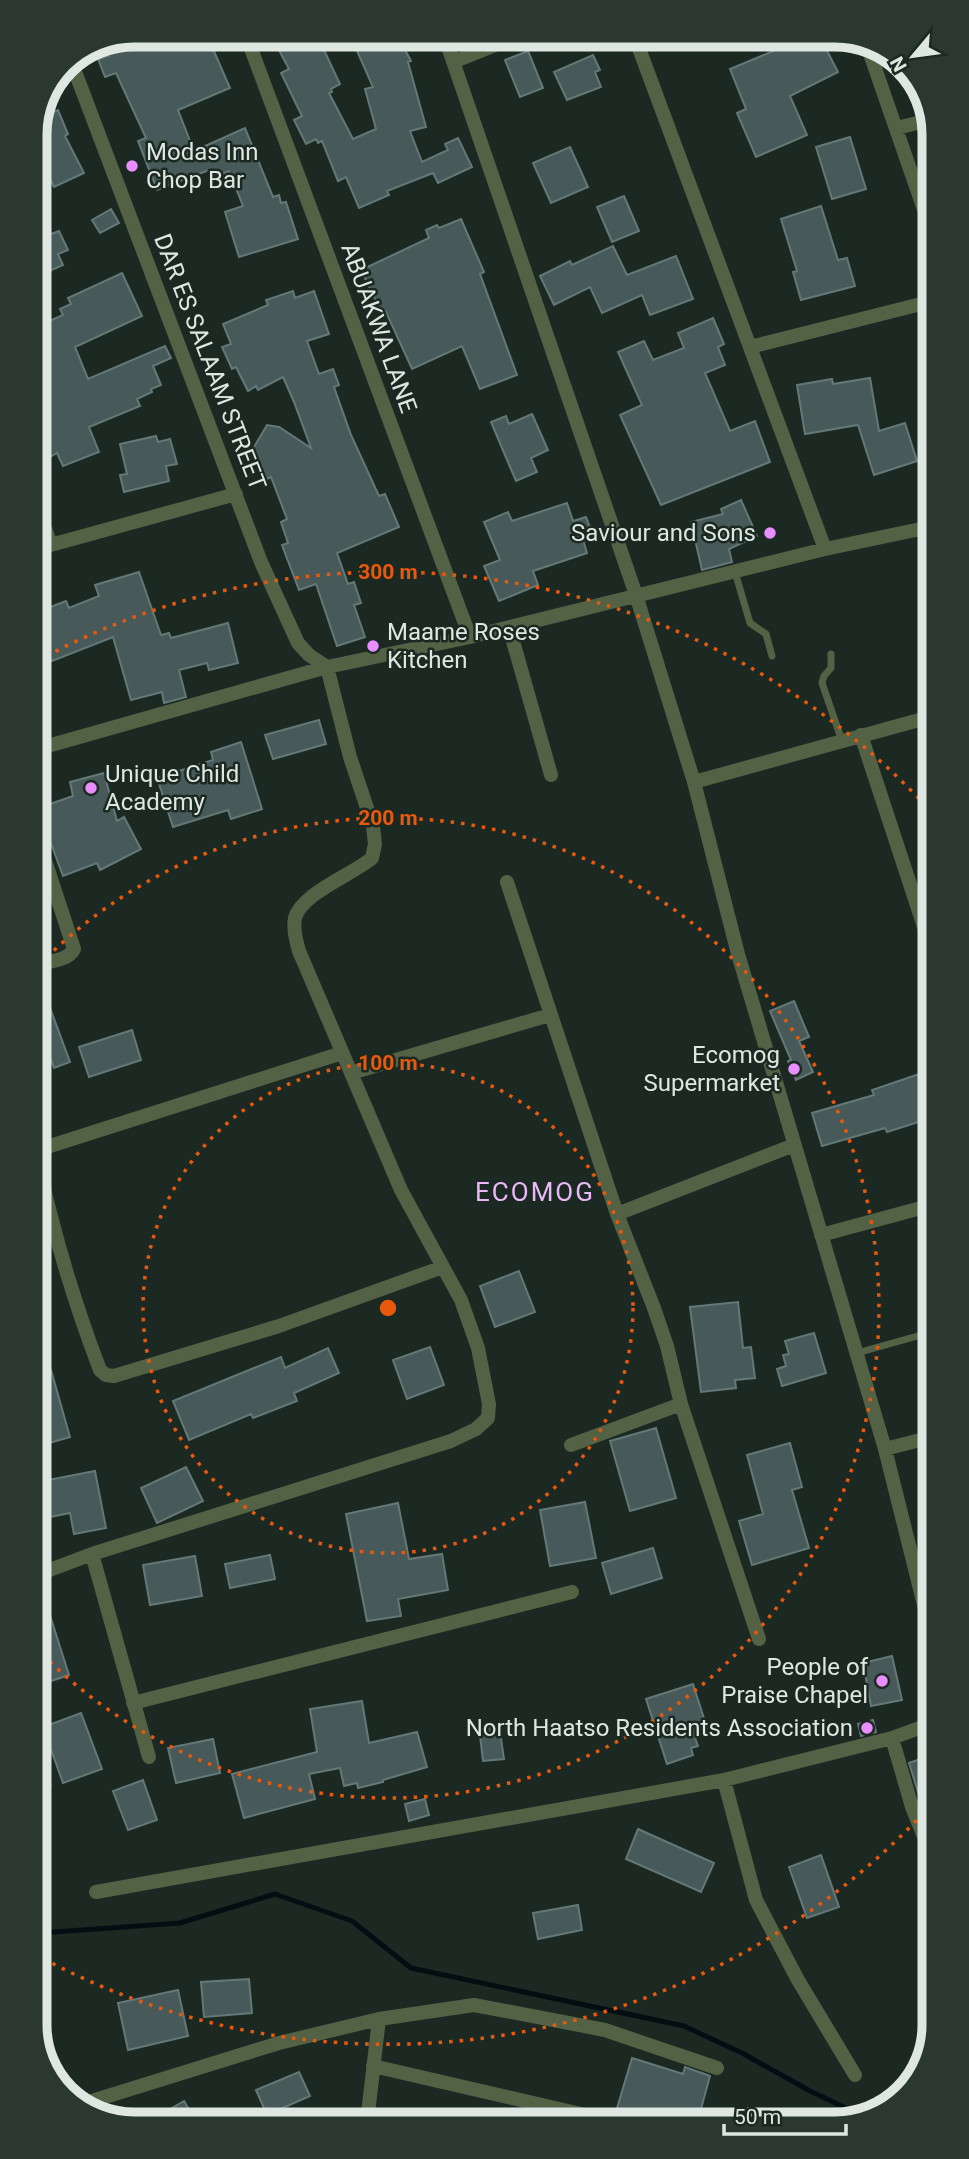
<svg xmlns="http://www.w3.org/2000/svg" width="969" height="2159" viewBox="0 0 969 2159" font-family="Roboto,sans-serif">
  <rect width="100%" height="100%" fill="#1b2922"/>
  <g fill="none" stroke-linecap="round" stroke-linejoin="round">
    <path stroke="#030e13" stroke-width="5" d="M40 1933 180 1923 275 1894 352 1921 411 1968 684 2026 742 2053 810 2091 867 2118"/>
  </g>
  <path fill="#475a59" stroke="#647877" stroke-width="2" d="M135 35H207L230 88 178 110 194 151 245 128 273 197 279 195 281 203 286 202 298 239 239 257 225 212 243 206 229 171 212 178 209 170 157 190 138 141 146 138 116 73 105 77 98 59 108 56 104 47Z
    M271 35H317L340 84 331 89 332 92 329 93 353 139 376 129 365 89 373 87 350 35H397L411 61 408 62 426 127 410 131 422 162 448 150 445 144 458 138 472 167 438 183 433 173 387 191 389 195 359 208 346 177 338 181 322 141 318 143 316 139 306 144 294 120 302 116 281 73 289 69Z
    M799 35H819L838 72 790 96 807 135 756 157 737 113 746 109 730 69 776 50 775 47Z
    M528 51 543 88 520 97 505 60Z
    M593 55 600 70 595 72 601 87 567 100 554 72Z
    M58 110 68 134 65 136 84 173 54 187 39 156 45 152 35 129 40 118Z
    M850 137 866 189 832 199 816 147Z
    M570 147 588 187 551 203 533 163Z
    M624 196 639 231 612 242 597 207Z
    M35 201 51 234 59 231 68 250 58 254 63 265 36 277Z
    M821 206 838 260 847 258 855 286 801 300 793 272 797 271 781 219Z
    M111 209 119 223 100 233 92 220Z
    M461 219 484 272 480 274 517 375 480 389 462 346 412 369 386 312 382 314 361 270 429 238 426 230 437 225 439 228Z
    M613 246 627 275 676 256 693 299 650 315 642 295 602 313 590 287 554 305 540 276 570 261 572 265Z
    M122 273 142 316 75 347 88 379 165 346 171 358 153 366 161 385 151 389 152 392 137 399 140 406 89 427 99 452 63 466 57 453 50 457 36 424V405L44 402 36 382V327L63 315 60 309 71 304 68 298Z
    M293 291 295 298 314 291 329 334 307 341 319 374 333 369 339 385 334 387 351 435 379 496 385 494 399 527 337 553 348 584 354 582 361 603 354 605 365 637 337 646 316 584 299 590 282 545 288 543 281 522 287 519 271 477 267 479 254 447 267 425 279 427 311 448 294 402 283 377 258 390 256 386 248 391 236 367 232 369 222 347 231 344 223 324 268 305 266 300Z
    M713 318 724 344 718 347 725 365 705 373 730 431 755 421 770 462 661 505 620 415 642 405 618 352 644 341 653 360 684 348 678 333Z
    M870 378 879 431 905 423 917 461 874 475 858 425 805 434 797 385 832 379 833 384Z
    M532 414 548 450 531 458 537 472 516 481 491 422 506 416 509 424Z
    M156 436 158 442 170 439 177 464 166 466 169 481 124 492 120 475 127 474 120 444Z
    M741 500 757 536 729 549 732 562 702 570 691 522 723 514 721 509Z
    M567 503 573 521 586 517 591 530 581 533 587 553 533 571 538 585 499 601 484 566 500 560 484 522 508 512 512 521Z
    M139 572 161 635 169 633 171 638 228 623 238 663 209 670 207 663 179 670 186 697 164 703 162 692 131 700 113 637 52 661 51 659 37 662V612L66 601 69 608 99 596 95 585Z
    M319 720 326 744 273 759 265 735Z
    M241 742 262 809 231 819 228 810 173 827 157 778 213 760 211 752Z
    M104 773 117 821 124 817 141 849 100 870 97 863 63 876 38 808 73 796 70 782Z
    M794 1001 809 1037 799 1041 813 1072 796 1080 788 1061 791 1060 770 1011Z
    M49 1005 70 1062 54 1068 38 1023V1010Z
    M132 1030 141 1060 89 1077 79 1047Z
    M931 1070V1118L887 1132 885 1128 822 1146 812 1113 874 1095 872 1090Z
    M519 1271 535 1312 495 1327 480 1286Z
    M738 1302 743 1348 751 1347 755 1378 735 1380 736 1388 701 1392 690 1307Z
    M814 1333 826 1373 782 1386 777 1369 786 1366 783 1355 789 1354 785 1341Z
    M430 1347 444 1385 407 1399 393 1360Z
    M328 1348 339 1373 294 1393 297 1401 253 1418 251 1414 189 1440 173 1401 281 1357 285 1368Z
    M51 1370 70 1437 39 1446V1373Z
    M656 1428 676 1498 630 1511 610 1441Z
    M790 1443 802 1487 792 1490 809 1548 752 1565 739 1521 763 1514 747 1455Z
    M186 1467 203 1501 157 1523 141 1488Z
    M95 1471 106 1528 74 1534 70 1513 50 1517 43 1481Z
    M585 1502 596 1558 550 1566 540 1510Z
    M398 1503 409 1559 442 1554 448 1590 398 1599 401 1616 367 1621 346 1514Z
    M653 1548 662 1578 611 1594 602 1563Z
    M270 1555 275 1579 230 1588 225 1564Z
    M195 1556 202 1596 150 1605 143 1565Z
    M42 1590 69 1675 39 1685V1591Z
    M892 1656 902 1700 871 1706 863 1663Z
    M693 1684 707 1728 693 1732 698 1746 691 1748 693 1755 667 1764 646 1699Z
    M362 1701 369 1743 417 1732 427 1767 383 1780V1782L358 1788 357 1783 344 1786 340 1768 309 1774 315 1799 244 1818 232 1774 317 1752 310 1709Z
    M81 1713 102 1769 63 1783 43 1727Z
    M873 1720 876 1732 861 1736 858 1724Z
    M499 1725 504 1759 483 1761 479 1727Z
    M213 1739 220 1773 176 1783 168 1748Z
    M933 1755V1801L922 1805 909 1763Z
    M143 1780 157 1820 128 1830 113 1791Z
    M425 1799 429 1815 409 1821 405 1804Z
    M638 1829 714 1863 701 1892 626 1859Z
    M821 1855 839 1907 807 1918 789 1867Z
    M578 1905 582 1930 538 1939 533 1913Z
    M249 1979 252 2013 204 2017 201 1982Z
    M178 1990 188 2036 128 2050 118 2003Z
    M632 2058 683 2074 685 2067 710 2076 698 2120H679L661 2115 659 2120H623L616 2118 615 2115Z
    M299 2072 310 2096 267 2115 256 2090Z
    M184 2101 197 2123 144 2124Z"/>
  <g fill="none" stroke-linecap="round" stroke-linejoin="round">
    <path stroke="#536145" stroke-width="7" d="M735 572 750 623 766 634 772 656
      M831 654V668L824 676 822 683 842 741
      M857 1353 921 1335
      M40 1767 48 1785"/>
    <path stroke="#536145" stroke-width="14" d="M246 35 470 637
      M444 35 636 595 694 782 738 954 885 1449 933 1641
      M634 35 825 549
      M867 45 929 224
      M453 62 520 35
      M897 128 929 120
      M750 347 929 302
      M36 503 51 545
      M36 549 236 494
      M509 627 551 775
      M861 735 931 948
      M37 749 327 667 470 637 825 549 930 527
      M694 782 930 717
      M37 836 74 949C68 961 50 961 37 964
      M507 882 617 1214 654 1308 667 1346 681 1404 759 1639
      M342 1053 50 1146 44 1150C38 1173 46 1197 52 1220 65 1271 81 1320 100 1370L106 1375 114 1376 279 1326 443 1267
      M351 1073 550 1015
      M617 1214 794 1145
      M821 1235 932 1205
      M571 1445 681 1404
      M885 1449 932 1437
      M92 1554 149 1757
      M39 1574 92 1554 451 1441 476 1429 488 1418 489 1404 478 1348 461 1300 401 1190 299 951C296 940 293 929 295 918 302 893 352 875 372 858L375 844 373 826 350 757 327 667 309 655 298 643 261 562 71 61
      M133 1703 572 1592
      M892 1738 912 1807 934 1861
      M724 1780 756 1900 798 1980 855 2075
      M96 1892 724 1780 892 1738 933 1723
      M373 2066 607 2120
      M79 2105 279 2043 379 2019 474 2005 605 2030 717 2068
      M367 2122 379 2019"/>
  </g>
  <g fill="none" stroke="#e8590c" stroke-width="3.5" stroke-dasharray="3.5 7">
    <circle cx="388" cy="1308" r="245"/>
    <path d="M39 965A490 490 0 1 1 42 1654"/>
    <path d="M931 1805A736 736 0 0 1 42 1958M37 661A736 736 0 0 1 926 806"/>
  </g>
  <g fill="#e98efe" stroke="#1b2922" stroke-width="2.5">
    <circle cx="132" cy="166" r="7"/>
    <circle cx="770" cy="533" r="7"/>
    <circle cx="373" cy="646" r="7"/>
    <circle cx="91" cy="788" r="7"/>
    <circle cx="794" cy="1069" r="7"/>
    <circle cx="882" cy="1681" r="7"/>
    <circle cx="867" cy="1728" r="7"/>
  </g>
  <g text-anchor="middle" stroke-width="5" stroke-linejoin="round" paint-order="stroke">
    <g font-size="24" fill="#dee7e2" stroke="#1b2922" text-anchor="end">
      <text x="146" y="160" text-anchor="start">Modas Inn<tspan x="146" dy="28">Chop Bar</tspan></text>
      <text x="756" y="541">Saviour and Sons</text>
      <text x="387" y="640" text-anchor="start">Maame Roses<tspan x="387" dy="28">Kitchen</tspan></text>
      <text x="105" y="782" text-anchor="start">Unique Child<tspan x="105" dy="28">Academy</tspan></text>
      <text x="780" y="1063">Ecomog<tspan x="780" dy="28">Supermarket</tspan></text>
      <text x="868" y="1675">People of<tspan x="868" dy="28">Praise Chapel</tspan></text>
      <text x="853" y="1736">North Haatso Residents Association</text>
    </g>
    <g font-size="24" fill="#dee7e2" stroke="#1b2922">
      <text transform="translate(379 328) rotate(70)" y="8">ABUAKWA LANE</text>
      <text transform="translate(210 362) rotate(69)" y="8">DAR ES SALAAM STREET</text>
    </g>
    <g font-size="26" letter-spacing="2" fill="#eab8f6" stroke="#1b2922">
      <text x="535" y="1201">ECOMOG</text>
    </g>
  </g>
  <path d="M0 0H969V2159H0ZM134 47H835A87 87 0 0 1 922 134V2025A87 87 0 0 1 835 2112H134A87 87 0 0 1 47 2025V134A87 87 0 0 1 134 47Z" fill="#2b3831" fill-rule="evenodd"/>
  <path fill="none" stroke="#dee7e2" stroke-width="9" d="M134 47H835A87 87 0 0 1 922 134V2025A87 87 0 0 1 835 2112H134A87 87 0 0 1 47 2025V134A87 87 0 0 1 134 47Z"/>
  <circle cx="388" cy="1308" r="10" fill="#e8590c" stroke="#1b2922" stroke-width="3.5"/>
  <g font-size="21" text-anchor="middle" font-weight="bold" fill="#e8590c" stroke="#1b2922" stroke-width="5" stroke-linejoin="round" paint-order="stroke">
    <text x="388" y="579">300 m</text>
    <text x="388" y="825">200 m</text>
    <text x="388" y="1070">100 m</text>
  </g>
  <g transform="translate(913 56) rotate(241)" stroke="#1b2922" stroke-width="5" paint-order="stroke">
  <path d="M0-5L12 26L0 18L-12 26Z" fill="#dee7e2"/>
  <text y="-10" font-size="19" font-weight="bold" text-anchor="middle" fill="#dee7e2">N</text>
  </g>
  <path d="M724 2124v10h122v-10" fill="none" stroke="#dee7e2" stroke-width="3.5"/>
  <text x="734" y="2124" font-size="21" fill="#dee7e2" stroke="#1b2922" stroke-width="5" paint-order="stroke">50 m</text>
</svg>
